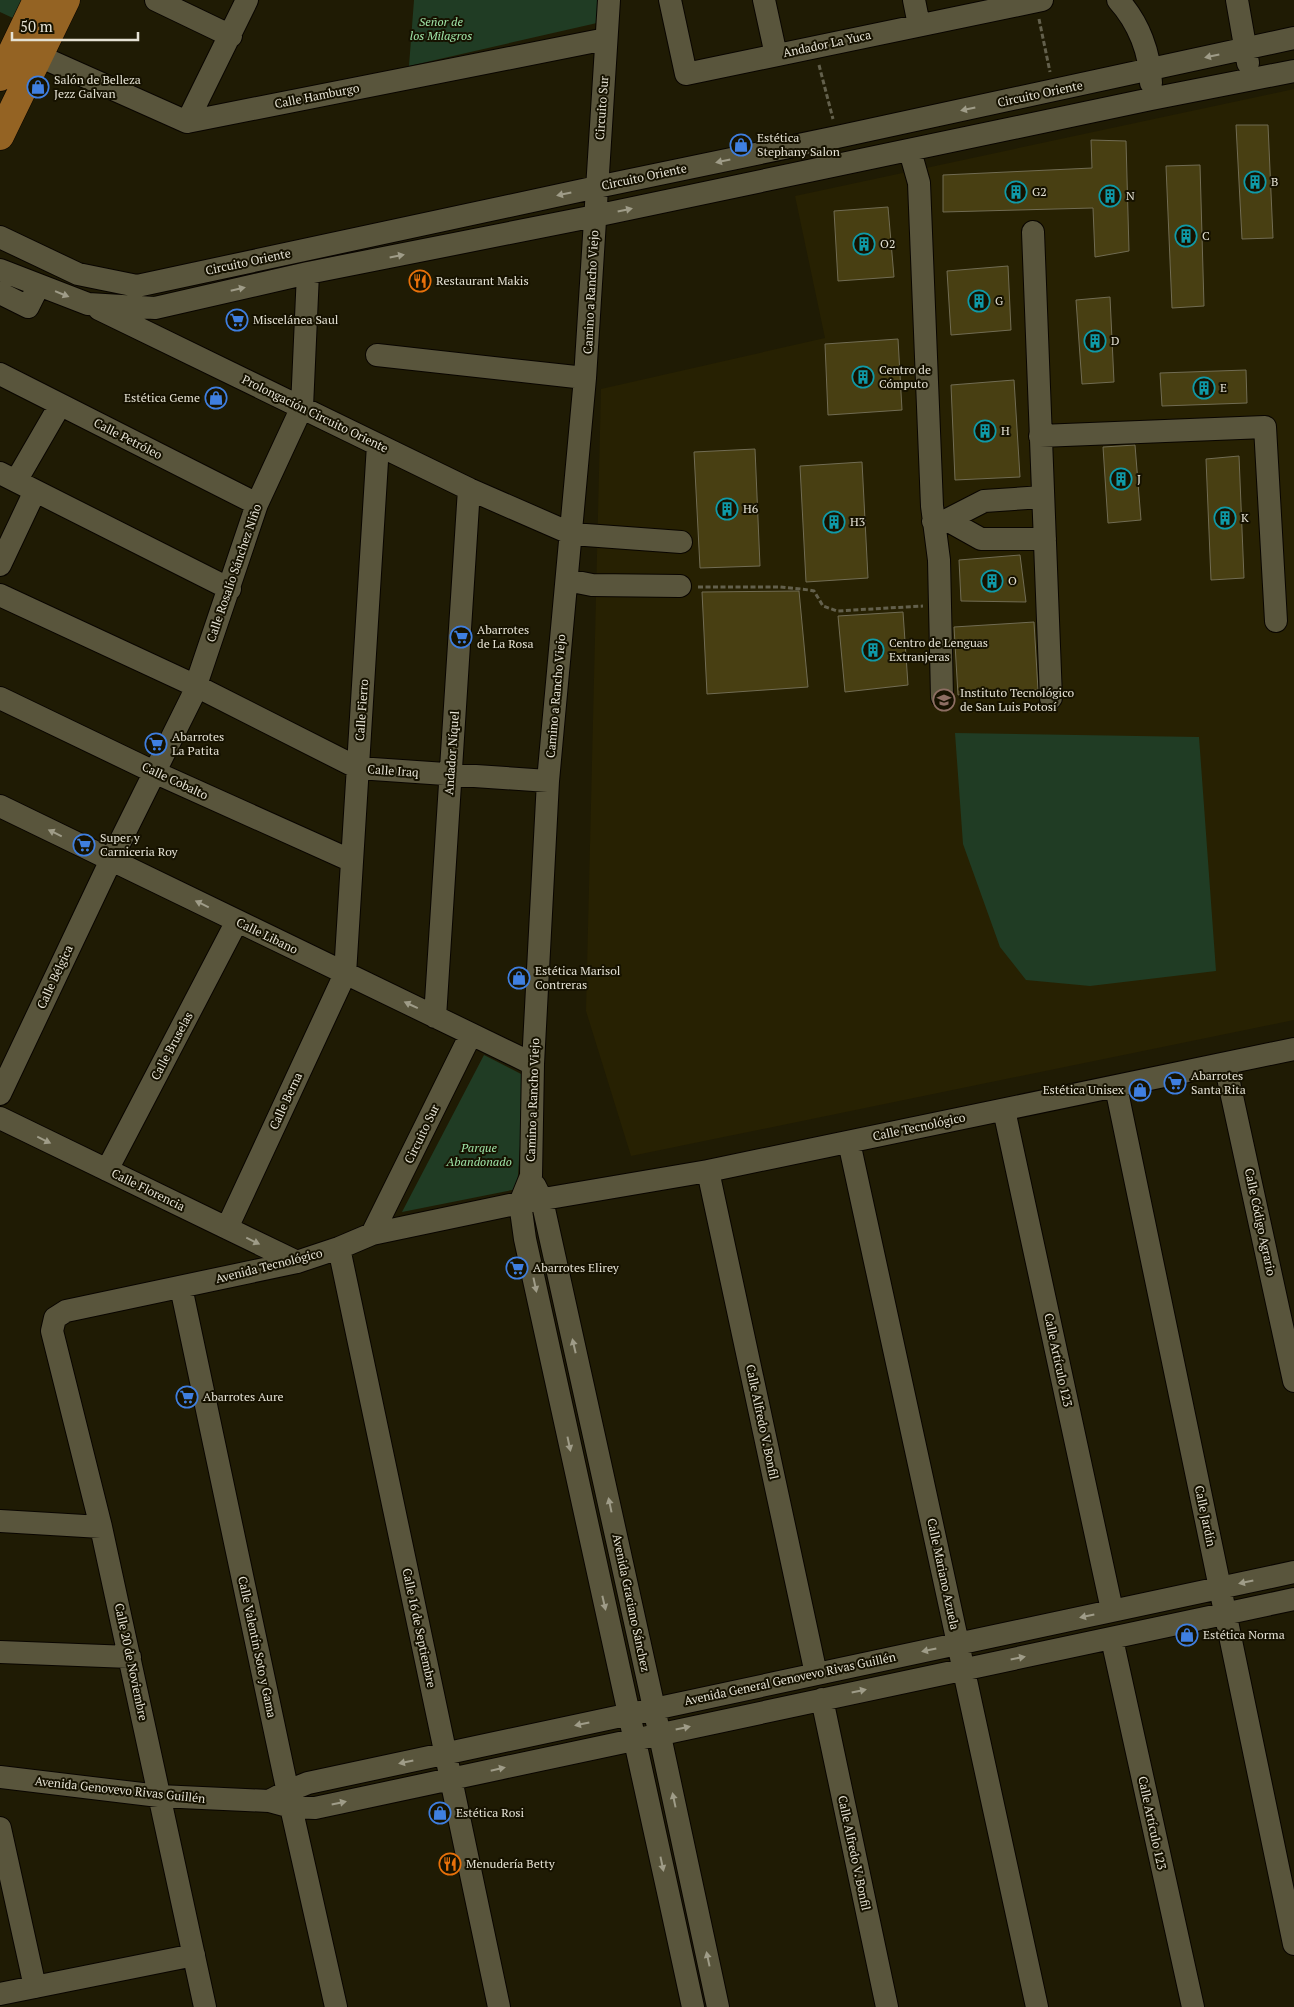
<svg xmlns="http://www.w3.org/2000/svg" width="1294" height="2007" viewBox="0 0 1294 2007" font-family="'PT Serif',serif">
  <rect width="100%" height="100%" fill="#1f1b04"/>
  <path fill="#272102" d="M1294 89V1020L631 1156 586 1011 601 389 825 338 795 196Z"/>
  <path fill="#203c24" d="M0 0H24L15 19 0 12Z
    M414 0H598L597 23 409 66Z
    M955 733 1199 737 1216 971 1090 986 1026 980 1000 947 963 844Z
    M484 1055 525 1076 517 1189 402 1212Z"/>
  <path fill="#483f12" stroke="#716c53" d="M1236 125H1268L1273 238 1242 239Z
    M1091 140 1126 141 1129 251 1095 257 1093 208 943 212V175L1092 168Z
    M1200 165 1204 306 1172 308 1166 166Z
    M888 207 894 277 838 281 834 211Z
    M1008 266 1011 330 951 335 947 271Z
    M1110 297 1114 382 1082 384 1076 300Z
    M898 339 902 410 828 415 825 344Z
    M1246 370 1247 403 1162 406 1160 373Z
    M1014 380 1020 477 955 480 951 385Z
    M1135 445 1141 520 1108 523 1103 447Z
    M755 449 760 566 700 568 694 452Z
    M1239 456 1244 578 1211 580 1206 459Z
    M862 462 868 578 806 582 800 466Z
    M1020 555 1026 602 961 601 959 560Z
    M799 591 808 687 707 694 702 592Z
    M903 612 908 685 845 692 838 616Z
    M1034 622 1038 690 958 695 954 627Z"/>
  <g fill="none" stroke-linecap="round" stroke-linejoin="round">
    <g stroke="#090500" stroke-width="24">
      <path id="minor" d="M156 0 231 36
        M609 0 585 378 548 781 533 1064 531 1176 520 1203 525 1239C579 1496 638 1751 693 2007
        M670 0 686 74 1042 0
        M764 0 776 55
        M914 0 919 25
        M1118 0C1139 23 1150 53 1151 83
        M1237 0 1248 63
        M39 56 187 122 606 39
        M187 122 247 0
        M910 151 919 183 932 506 939 560 942 697
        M1033 232 1051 698
        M0 237 78 274 137 286 597 187 837 137 1294 38
        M0 270 88 304 155 308 308 273 595 216 1151 99 1294 71
        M0 293 28 307 39 285
        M99 309 469 489 572 534 681 542
        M377 355 585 378
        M0 374 257 504
        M1040 436 1265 427 1276 621
        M0 473 230 589
        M16 481 60 405
        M947 520 981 539H1045
        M933 521 947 520 984 501 1043 497
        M0 565 35 491
        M567 580 592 585 680 586
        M0 595 196 686 358 768 548 781
        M0 698 154 772 352 861
        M0 806 533 1064
        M435 1017 469 489
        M1225 1064 1294 1381
        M1116 1087 1294 1944
        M0 1094 111 860 192 697 257 504 302 407 308 273
        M1004 1110 1112 1610
        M0 1118 297 1262
        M849 1142 1037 2007
        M107 1170 237 921
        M708 1171 816 1674
        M535 1186 542 1200 654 1708 718 2007
        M227 1228 345 974 378 445
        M372 1234 471 1034
        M339 1248 499 2007
        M181 1287 291 1807 336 2007
        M0 1521 101 1527
        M1112 1639 1193 2007
        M0 1652 130 1657
        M822 1699 887 2007
        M0 1777 159 1796 269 1801 291 1807 315 1808 1294 1599
        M269 1801 288 1791 308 1783 1294 1572
        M0 1828 35 1987
        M0 1994 194 1955
        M205 2007 101 1527 52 1331 55 1318 66 1311 297 1262 339 1248 372 1234 520 1203 708 1171 1294 1049"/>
    </g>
    <g stroke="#090500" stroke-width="29">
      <path id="major" d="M0 77 37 0
        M0 136 66 0"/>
    </g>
    <path stroke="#63604c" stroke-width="3" stroke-dasharray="5 2.5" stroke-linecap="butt" d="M1039 19 1050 72
      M819 65 833 119
      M698 587H780L809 590 814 591 823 606 837 611 923 606"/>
    <use href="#minor" stroke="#59553c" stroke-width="22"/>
    <use href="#major" stroke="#946323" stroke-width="28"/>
  </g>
  <defs><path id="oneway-solid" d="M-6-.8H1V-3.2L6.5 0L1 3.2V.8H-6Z" transform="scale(1.25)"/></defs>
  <g fill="#9f9c88">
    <use href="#oneway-solid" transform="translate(1212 56) rotate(168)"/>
    <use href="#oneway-solid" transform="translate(968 109) rotate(168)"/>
    <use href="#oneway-solid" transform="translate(723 161) rotate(168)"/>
    <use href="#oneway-solid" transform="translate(564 194) rotate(168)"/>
    <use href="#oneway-solid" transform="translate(625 210) rotate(-12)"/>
    <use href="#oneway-solid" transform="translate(397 256) rotate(-11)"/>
    <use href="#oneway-solid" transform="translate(238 289) rotate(-13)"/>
    <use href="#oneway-solid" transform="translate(62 294) rotate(22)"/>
    <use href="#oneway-solid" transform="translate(55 833) rotate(-154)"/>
    <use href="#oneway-solid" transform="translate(202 904) rotate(-154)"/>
    <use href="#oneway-solid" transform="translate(411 1005) rotate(-155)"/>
    <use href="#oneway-solid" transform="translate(44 1140) rotate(26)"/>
    <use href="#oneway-solid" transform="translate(253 1241) rotate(26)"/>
    <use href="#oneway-solid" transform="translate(535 1285) rotate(78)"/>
    <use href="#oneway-solid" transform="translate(574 1346) rotate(-103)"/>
    <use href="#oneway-solid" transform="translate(569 1444) rotate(78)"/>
    <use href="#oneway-solid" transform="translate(610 1505) rotate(-102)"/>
    <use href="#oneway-solid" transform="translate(1246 1582) rotate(168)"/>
    <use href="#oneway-solid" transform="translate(604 1603) rotate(77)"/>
    <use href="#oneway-solid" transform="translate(1087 1616) rotate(168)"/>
    <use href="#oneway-solid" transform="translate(929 1650) rotate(168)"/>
    <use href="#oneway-solid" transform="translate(1018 1658) rotate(-11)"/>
    <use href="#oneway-solid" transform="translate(859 1691) rotate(-12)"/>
    <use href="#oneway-solid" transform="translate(582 1724) rotate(168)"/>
    <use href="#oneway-solid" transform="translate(683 1728) rotate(-12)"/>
    <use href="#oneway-solid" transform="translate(406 1762) rotate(168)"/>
    <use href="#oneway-solid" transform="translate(498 1769) rotate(-13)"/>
    <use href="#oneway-solid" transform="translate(674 1800) rotate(-102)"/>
    <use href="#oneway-solid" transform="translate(339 1803) rotate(-12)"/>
    <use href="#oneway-solid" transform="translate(662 1864) rotate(78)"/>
    <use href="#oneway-solid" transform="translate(708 1959) rotate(-102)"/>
  </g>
  <defs>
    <g id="shop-ring" transform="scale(1.125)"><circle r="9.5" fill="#161200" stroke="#3f7fe0" stroke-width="1.5"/><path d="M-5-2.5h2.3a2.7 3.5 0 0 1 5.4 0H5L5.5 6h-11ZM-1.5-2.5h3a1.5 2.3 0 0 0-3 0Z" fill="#3f7fe0"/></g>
    <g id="building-ring" transform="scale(1.125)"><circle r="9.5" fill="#161200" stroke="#0f9aa8" stroke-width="1.5"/><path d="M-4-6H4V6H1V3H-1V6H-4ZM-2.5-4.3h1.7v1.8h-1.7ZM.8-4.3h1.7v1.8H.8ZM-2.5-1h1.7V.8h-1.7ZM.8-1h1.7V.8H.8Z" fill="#0f9aa8"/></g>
    <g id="restaurant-ring" transform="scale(1.125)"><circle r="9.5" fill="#161200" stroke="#e8710a" stroke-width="1.5"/><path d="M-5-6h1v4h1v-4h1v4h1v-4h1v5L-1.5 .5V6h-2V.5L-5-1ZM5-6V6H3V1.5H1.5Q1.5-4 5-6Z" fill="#e8710a"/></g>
    <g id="supermarket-ring" transform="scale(1.125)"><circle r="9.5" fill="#161200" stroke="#3f7fe0" stroke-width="1.5"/><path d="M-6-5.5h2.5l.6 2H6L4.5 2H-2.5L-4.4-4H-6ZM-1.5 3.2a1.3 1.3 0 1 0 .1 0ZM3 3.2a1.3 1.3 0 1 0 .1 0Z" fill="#3f7fe0"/></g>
    <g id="university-ring" transform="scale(1.125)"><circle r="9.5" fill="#161200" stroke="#8d6e63" stroke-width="1.5"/><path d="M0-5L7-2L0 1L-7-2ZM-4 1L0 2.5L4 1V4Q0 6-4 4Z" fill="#8d6e63"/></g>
  </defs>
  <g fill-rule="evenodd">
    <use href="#shop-ring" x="38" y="87"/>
    <use href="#shop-ring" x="741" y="145"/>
    <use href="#building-ring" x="1255" y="182"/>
    <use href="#building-ring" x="1016" y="192"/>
    <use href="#building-ring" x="1110" y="196"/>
    <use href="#building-ring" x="1186" y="236"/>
    <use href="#building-ring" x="864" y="244"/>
    <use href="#restaurant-ring" x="420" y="281"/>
    <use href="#building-ring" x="979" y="301"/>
    <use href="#supermarket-ring" x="237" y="320"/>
    <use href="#building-ring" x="1095" y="341"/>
    <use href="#building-ring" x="863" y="377"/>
    <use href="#building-ring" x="1204" y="388"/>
    <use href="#shop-ring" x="216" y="398"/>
    <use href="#building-ring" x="985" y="431"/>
    <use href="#building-ring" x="1121" y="479"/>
    <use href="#building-ring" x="727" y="509"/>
    <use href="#building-ring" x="1225" y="518"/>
    <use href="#building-ring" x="834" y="522"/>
    <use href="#building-ring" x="992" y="581"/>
    <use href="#supermarket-ring" x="461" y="637"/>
    <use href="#building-ring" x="873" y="650"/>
    <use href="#university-ring" x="944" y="700"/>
    <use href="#supermarket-ring" x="156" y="744"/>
    <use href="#supermarket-ring" x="84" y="845"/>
    <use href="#shop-ring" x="519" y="978"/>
    <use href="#supermarket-ring" x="1175" y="1083"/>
    <use href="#shop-ring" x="1140" y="1090"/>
    <use href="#supermarket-ring" x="517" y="1268"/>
    <use href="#supermarket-ring" x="187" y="1397"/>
    <use href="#shop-ring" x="1187" y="1635"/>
    <use href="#shop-ring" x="440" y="1813"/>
    <use href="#restaurant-ring" x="450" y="1864"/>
  </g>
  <g text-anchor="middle" stroke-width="4" stroke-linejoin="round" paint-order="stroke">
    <g font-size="12" font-style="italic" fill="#9fe5a8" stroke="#161200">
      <text x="441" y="26">Señor de<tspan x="441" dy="14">los Milagros</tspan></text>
      <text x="479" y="1152">Parque<tspan x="479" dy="14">Abandonado</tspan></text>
    </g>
    <g font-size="12" fill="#e5e2d4" stroke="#161200">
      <text transform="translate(827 44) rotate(-12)" y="4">Andador La Yuca</text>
      <text transform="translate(1040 94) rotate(-12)" y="4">Circuito Oriente</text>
      <text transform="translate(317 96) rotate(-11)" y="4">Calle Hamburgo</text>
      <text transform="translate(602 108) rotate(-86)" y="4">Circuito Sur</text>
      <text transform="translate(644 177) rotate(-12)" y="4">Circuito Oriente</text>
      <text transform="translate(248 262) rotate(-12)" y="4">Circuito Oriente</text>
      <text transform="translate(591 292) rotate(-87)" y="4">Camino a Rancho Viejo</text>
      <text transform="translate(315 414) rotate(26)" y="4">Prolongación Circuito Oriente</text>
      <text transform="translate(128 439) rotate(27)" y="4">Calle Petróleo</text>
      <text transform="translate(234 573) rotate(-71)" y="4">Calle Rosalío Sánchez Niño</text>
      <text transform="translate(556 696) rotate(-85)" y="4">Camino a Rancho Viejo</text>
      <text transform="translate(362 710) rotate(-86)" y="4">Calle Fierro</text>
      <text transform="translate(452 753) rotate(-86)" y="4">Andador Níquel</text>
      <text transform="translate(393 771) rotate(4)" y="4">Calle Iraq</text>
      <text transform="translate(175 781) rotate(25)" y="4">Calle Cobalto</text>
      <text transform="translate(267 936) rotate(26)" y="4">Calle Libano</text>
      <text transform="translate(55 977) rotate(-65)" y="4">Calle Bélgica</text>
      <text transform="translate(172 1046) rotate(-62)" y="4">Calle Bruselas</text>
      <text transform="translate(533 1100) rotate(-88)" y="4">Camino a Rancho Viejo</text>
      <text transform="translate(286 1101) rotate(-65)" y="4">Calle Berna</text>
      <text transform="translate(919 1127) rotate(-12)" y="4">Calle Tecnológico</text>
      <text transform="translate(422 1134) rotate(-64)" y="4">Circuito Sur</text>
      <text transform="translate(148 1190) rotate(26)" y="4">Calle Florencia</text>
      <text transform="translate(1260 1222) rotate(78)" y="4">Calle Código Agrario</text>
      <text transform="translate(269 1266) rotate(-14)" y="4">Avenida Tecnológico</text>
      <text transform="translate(1058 1360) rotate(78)" y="4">Calle Artículo 123</text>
      <text transform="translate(762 1422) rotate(78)" y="4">Calle Alfredo V. Bonfil</text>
      <text transform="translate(1205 1516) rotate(78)" y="4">Calle Jardín</text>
      <text transform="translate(943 1574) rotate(78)" y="4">Calle Mariano Azuela</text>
      <text transform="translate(631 1603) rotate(78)" y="4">Avenida Graciano Sánchez</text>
      <text transform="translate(419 1628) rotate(78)" y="4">Calle 16 de Septiembre</text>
      <text transform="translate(257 1647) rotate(78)" y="4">Calle Valentín Soto y Gama</text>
      <text transform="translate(131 1662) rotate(78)" y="4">Calle 20 de Noviembre</text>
      <text transform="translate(790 1679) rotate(-12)" y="4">Avenida General Genovevo Rivas Guillén</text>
      <text transform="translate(120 1790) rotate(6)" y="4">Avenida Genovevo Rivas Guillén</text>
      <text transform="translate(1152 1823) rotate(78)" y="4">Calle Artículo 123</text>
      <text transform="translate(854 1853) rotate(78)" y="4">Calle Alfredo V. Bonfil</text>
    </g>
    <g font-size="12" fill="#e5e2d4" stroke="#161200" text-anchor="start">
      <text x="54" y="84">Salón de Belleza<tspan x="54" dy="14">Jezz Galvan</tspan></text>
      <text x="757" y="142">Estética<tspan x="757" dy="14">Stephany Salon</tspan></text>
      <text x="1271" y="186">B</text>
      <text x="1032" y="196">G2</text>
      <text x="1126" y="200">N</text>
      <text x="1202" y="240">C</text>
      <text x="880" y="248">O2</text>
      <text x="436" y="285">Restaurant Makis</text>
      <text x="995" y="305">G</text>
      <text x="253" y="324">Miscelánea Saul</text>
      <text x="1111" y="345">D</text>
      <text x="879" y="374">Centro de<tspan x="879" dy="14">Cómputo</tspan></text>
      <text x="1220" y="392">E</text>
      <text x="200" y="402" text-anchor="end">Estética Geme</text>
      <text x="1001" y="435">H</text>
      <text x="1137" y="483">J</text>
      <text x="743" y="513">H6</text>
      <text x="1241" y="522">K</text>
      <text x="850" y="526">H3</text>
      <text x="1008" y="585">O</text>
      <text x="477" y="634">Abarrotes<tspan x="477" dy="14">de La Rosa</tspan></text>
      <text x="889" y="647">Centro de Lenguas<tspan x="889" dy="14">Extranjeras</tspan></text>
      <text x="960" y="697">Instituto Tecnológico<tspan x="960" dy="14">de San Luis Potosí</tspan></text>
      <text x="172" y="741">Abarrotes<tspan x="172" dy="14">La Patita</tspan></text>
      <text x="100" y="842">Super y<tspan x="100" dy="14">Carniceria Roy</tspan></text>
      <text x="535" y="975">Estética Marisol<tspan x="535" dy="14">Contreras</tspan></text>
      <text x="1191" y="1080">Abarrotes<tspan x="1191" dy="14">Santa Rita</tspan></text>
      <text x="1124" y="1094" text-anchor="end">Estética Unisex</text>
      <text x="533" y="1272">Abarrotes Elirey</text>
      <text x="203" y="1401">Abarrotes Aure</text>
      <text x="1203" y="1639">Estética Norma</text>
      <text x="456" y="1817">Estética Rosi</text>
      <text x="466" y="1868">Menudería Betty</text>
    </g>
  </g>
  <path d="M12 32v8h126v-8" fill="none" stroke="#e5e2d4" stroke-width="2.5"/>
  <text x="20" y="32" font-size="15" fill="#e5e2d4" stroke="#161200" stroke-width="4" paint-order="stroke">50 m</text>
</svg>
